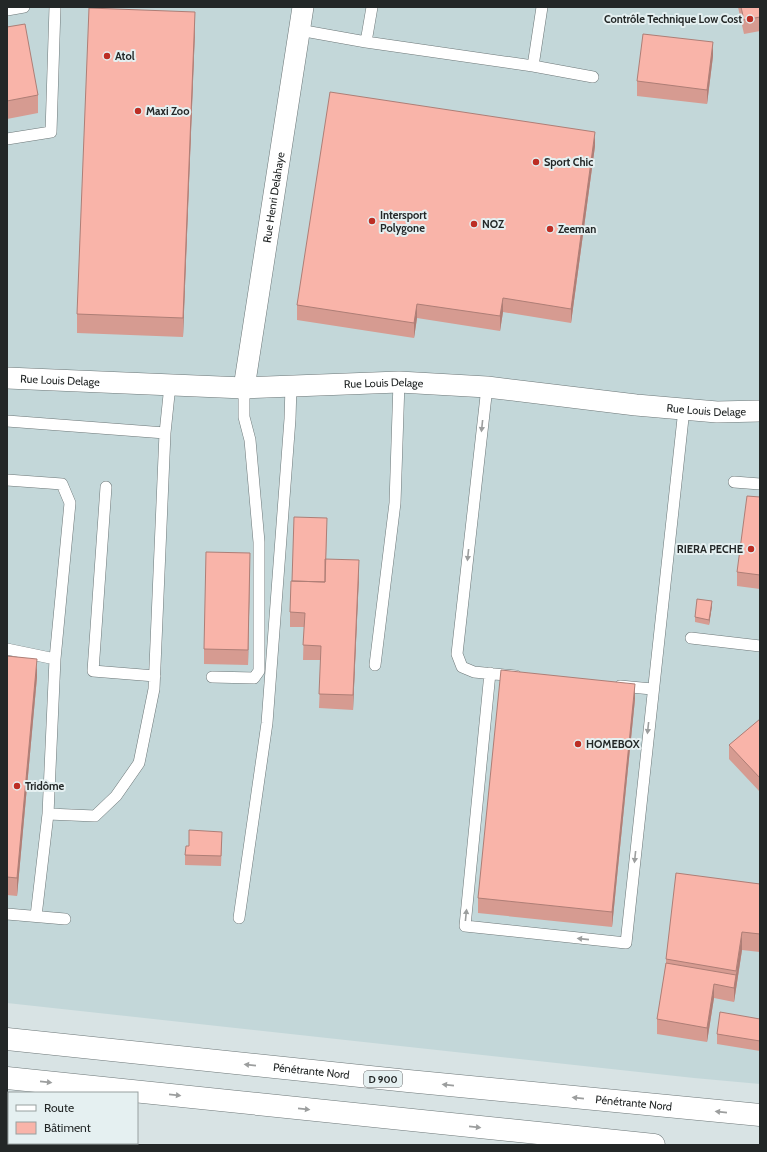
<svg xmlns="http://www.w3.org/2000/svg" width="767" height="1152" viewBox="0 0 767 1152" font-family="Cabin,sans-serif">
  <rect width="100%" height="100%" fill="#d8e3e4"/>
  <path fill="#c3d7d9" d="M7 7H760V1084L694 1078 7 1003Z"/>
  <g fill="none" stroke-linecap="round" stroke-linejoin="round">
    <g stroke="#6d7778" stroke-width="12">
      <path id="lane" d="M372 7 366 42 533 66 593 77
        M7 10 24 7
        M299 30 366 42
        M533 66 542 7
        M7 139 51 132 55 7
        M487 387 457 654 462 667 474 672 516 676
        M7 421 165 433
        M7 480 62 484 70 503 55 659 48 814 95 816 116 796 139 763 154 689 165 433 170 385
        M734 482 760 484
        M106 487 93 671 155 676
        M691 638 760 646
        M7 649 55 659
        M375 665 395 503 399 382
        M490 673 465 926 626 943 684 409
        M212 677 254 678 259 671V542L250 440 244 417V388
        M620 686 652 689
        M7 914 65 919
        M36 916 48 814
        M239 918 267 723 290 419 291 386"/>
    </g>
    <g stroke="#6d7778" stroke-width="22">
      <g id="street">
        <path id="s1" d="M7 378 244 388 399 382 487 387 636 405 717 412 760 411"/>
        <path id="s2" d="M244 388 303 7"/>
      </g>
    </g>
    <g stroke="#6d7778" stroke-width="23">
      <g id="highway">
        <path id="s3" d="M7 1039 408 1081 760 1115"/>
        <path d="M7 1078 654 1145"/>
      </g>
    </g>
    <use href="#lane" stroke="#fff" stroke-width="11"/>
    <use href="#street" stroke="#fff" stroke-width="21"/>
    <use href="#highway" stroke="#fff" stroke-width="22"/>
  </g>
  <path fill="#d69b91" d="M738 7H760V31L744 34Z
    M7 27 38 95V113L7 119Z
    M195 30 183 337 77 333V314Z
    M713 56 707 104 637 96V81Z
    M595 146 571 323 503 312 500 331 417 318 414 338 297 320V305Z
    M760 497V589L737 586V572Z
    M327 528 326 559 359 575 353 710 319 708 321 660H303L304 627H290V612Z
    M250 567 248 665 204 664V649Z
    M712 606 709 625 695 622V617Z
    M7 656 37 677 17 896 7 895Z
    M635 699 612 927 478 913V898Z
    M760 719V792L729 759V745Z
    M222 842 221 866 185 865V855L189 846Z
    M760 884V952L742 950 734 1002 714 998 707 1042 657 1034V1019L666 963V959Z
    M760 1019V1051L717 1044V1034Z"/>
  <path fill="#ae7e76" d="M195 12V30L183 337V318Z
    M713 42V56L707 104V90Z
    M595 132V146L571 323V309Z
    M503 298V312L500 331V316Z
    M417 304V318L414 338V323Z
    M250 553V567L248 665V650Z
    M359 560V575L353 710V695Z
    M712 601V606L709 625V620Z
    M37 659V677L17 896V878Z
    M635 684V699L612 927V912Z
    M742 932V950L734 1002V988Z
    M714 984V998L707 1042V1028Z"/>
  <path fill="#f9b4a9" stroke="#ae7e76" d="M741 7H760V17L744 20Z
    M89 8 195 12 183 318 77 314Z
    M25 24 38 95 7 101V27Z
    M643 34 713 42 707 90 637 81Z
    M330 92 595 132 571 309 503 298 500 316 417 304 414 323 297 305Z
    M747 496 760 497V575L737 572Z
    M294 517 327 518 325 582 292 581Z
    M206 552 250 553 248 650 204 649Z
    M325 559 359 560 353 695 319 694 321 646 303 645 305 613 290 612 291 581 325 582Z
    M697 599 712 601 709 620 695 617Z
    M7 656 37 659 17 878 7 877Z
    M501 670 635 684 612 912 478 898Z
    M760 719V778L729 745Z
    M189 830 222 832 221 856 185 855 186 846H189Z
    M676 873 760 884V934L742 932 736 971 666 959Z
    M666 963 736 975 734 988 714 984 707 1028 657 1019Z
    M720 1012 760 1019V1041L717 1034Z"/>
  <defs><path id="oneway-solid" d="M-6-.8H1V-3.2L6.5 0L1 3.2V.8H-6Z"/></defs>
  <g fill="#9c9e9e">
    <use href="#oneway-solid" transform="translate(482 426) rotate(96)"/>
    <use href="#oneway-solid" transform="translate(468 555) rotate(96)"/>
    <use href="#oneway-solid" transform="translate(648 728) rotate(96)"/>
    <use href="#oneway-solid" transform="translate(635 857) rotate(96)"/>
    <use href="#oneway-solid" transform="translate(466 915) rotate(-84)"/>
    <use href="#oneway-solid" transform="translate(583 939) rotate(-174)"/>
    <use href="#oneway-solid" transform="translate(250 1065) rotate(-174)"/>
    <use href="#oneway-solid" transform="translate(46 1082) rotate(6)"/>
    <use href="#oneway-solid" transform="translate(448 1085) rotate(-174)"/>
    <use href="#oneway-solid" transform="translate(175 1095) rotate(6)"/>
    <use href="#oneway-solid" transform="translate(578 1098) rotate(-174)"/>
    <use href="#oneway-solid" transform="translate(304 1109) rotate(6)"/>
    <use href="#oneway-solid" transform="translate(721 1112) rotate(-174)"/>
    <use href="#oneway-solid" transform="translate(475 1127) rotate(6)"/>
  </g>
  <g fill="#bc2e24" stroke="#e5f0f1" stroke-width="1.5">
    <circle cx="750" cy="19" r="4"/>
    <circle cx="107" cy="56" r="4"/>
    <circle cx="138" cy="111" r="4"/>
    <circle cx="536" cy="162" r="4"/>
    <circle cx="372" cy="221" r="4"/>
    <circle cx="474" cy="224" r="4"/>
    <circle cx="550" cy="229" r="4"/>
    <circle cx="751" cy="549" r="4"/>
    <circle cx="578" cy="744" r="4"/>
    <circle cx="17" cy="786" r="4"/>
  </g>
  <g text-anchor="middle" stroke-width="4" stroke-linejoin="round" paint-order="stroke">
    <rect fill="#e5f0f1" stroke="#5d6364" stroke-width="1" x="364" y="1071" width="38" height="16" rx="3"/>
    <g font-size="10" font-weight="bold" fill="#232727">
      <text x="383" y="1083">D 900</text>
    </g>
    <g font-size="11" font-weight="bold" fill="#232727" stroke="#e5f0f1" text-anchor="start">
      <text x="742" y="23" text-anchor="end">Contrôle Technique Low Cost</text>
      <text x="115" y="60">Atol</text>
      <text x="146" y="115">Maxi Zoo</text>
      <text x="544" y="166">Sport Chic</text>
      <text x="380" y="219">Intersport<tspan x="380" dy="13">Polygone</tspan></text>
      <text x="482" y="228">NOZ</text>
      <text x="558" y="233">Zeeman</text>
      <text x="743" y="553" text-anchor="end">RIERA PECHE</text>
      <text x="586" y="748">HOMEBOX</text>
      <text x="25" y="790">Tridôme</text>
    </g>
    <g font-size="11" fill="#232727" stroke="#e5f0f1">
      <text dy="4" stroke="none"><textPath href="#s2" startOffset="193">Rue Henri Delahaye</textPath></text>
      <text dy="4" stroke="none"><textPath href="#s1" startOffset="53">Rue Louis Delage</textPath></text>
      <text dy="4" stroke="none"><textPath href="#s1" startOffset="377">Rue Louis Delage</textPath></text>
      <text dy="4" stroke="none"><textPath href="#s1" startOffset="701">Rue Louis Delage</textPath></text>
      <text dy="4" stroke="none"><textPath href="#s3" startOffset="306">Pénétrante Nord</textPath></text>
      <text dy="4" stroke="none"><textPath href="#s3" startOffset="630">Pénétrante Nord</textPath></text>
    </g>
  </g>
  <rect width="767" height="1152" fill="none" stroke="#232727" stroke-width="16"/>
  <rect x="8" y="1092" width="130" height="52" fill="#e5f0f1" stroke="#97a0a0"/>
  <rect x="16" y="1105" width="20" height="6" fill="#ffffff" stroke="#97a0a0"/>
  <text x="44" y="1112" font-size="12" fill="#232727">Route</text>
  <rect x="16" y="1122" width="20" height="12" fill="#f9b4a9" stroke="#97a0a0"/>
  <text x="44" y="1132" font-size="12" fill="#232727">Bâtiment</text>
</svg>
